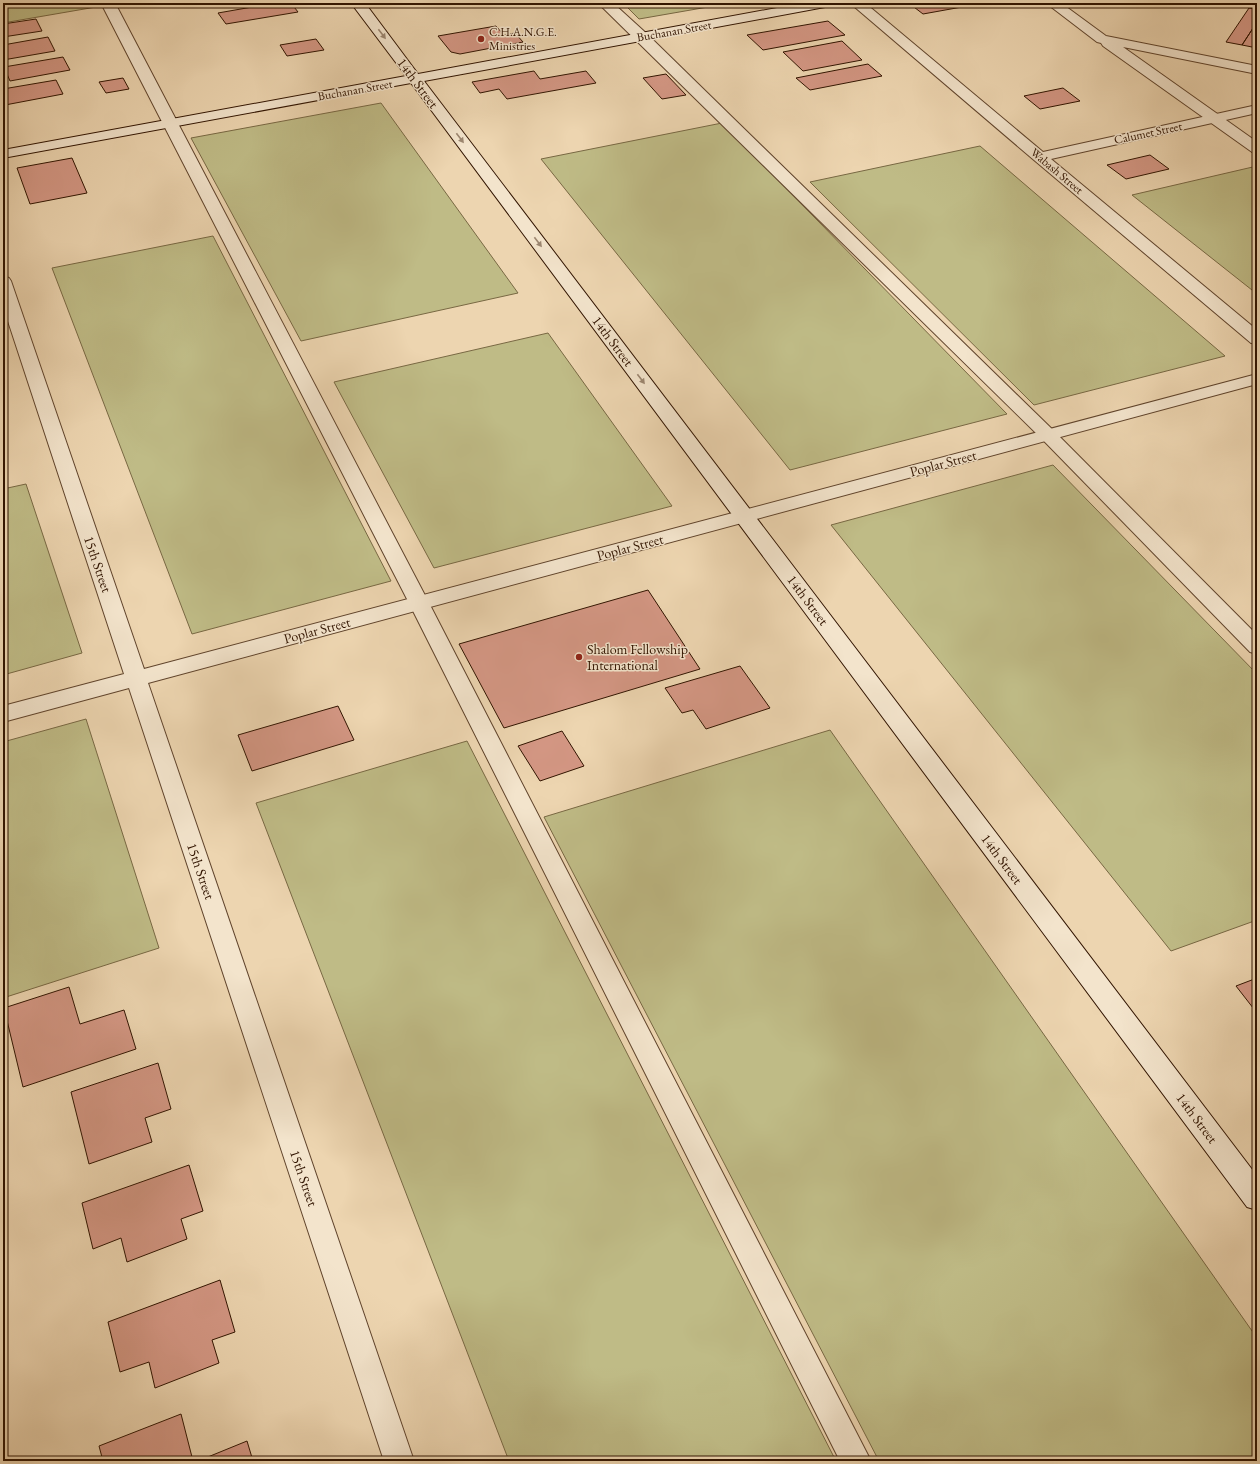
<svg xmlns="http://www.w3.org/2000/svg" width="1260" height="1464" viewBox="0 0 1260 1464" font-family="'EB Garamond',serif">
  <rect width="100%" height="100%" fill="#edd5b0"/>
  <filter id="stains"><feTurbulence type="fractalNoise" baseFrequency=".005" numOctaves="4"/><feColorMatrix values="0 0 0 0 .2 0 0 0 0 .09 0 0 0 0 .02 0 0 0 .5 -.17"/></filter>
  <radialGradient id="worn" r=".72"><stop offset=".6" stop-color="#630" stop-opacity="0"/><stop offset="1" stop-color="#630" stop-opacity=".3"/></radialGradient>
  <path fill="#bfbb86" stroke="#786843" d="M3 3H94L96 7 3 23Z
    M623 3H731L639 19Z
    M381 103 518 293 301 341 191 138Z
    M722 123 1007 414 790 470 541 159Z
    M980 146 1225 356 1034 405 810 182Z
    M1257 166V294L1132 195Z
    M213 236 391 581 192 634 52 268Z
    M548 333 672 506 434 568 334 382Z
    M1053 465 1257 674V920L1171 951 831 525Z
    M26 484 82 653 3 675V489Z
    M86 719 159 948 3 998V742Z
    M830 730 1257 1338V1461H879L544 817Z
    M467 741 836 1461H509L256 803Z"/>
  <path fill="#d49784" stroke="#311400" d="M275 3H291L298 12 226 24 218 13Z
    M918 3H971L973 5 923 14 910 4Z
    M1249 8 1257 9V22L1242 45 1226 42Z
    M36 19 42 31 3 37V24Z
    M828 21 845 35 763 50 747 35Z
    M1257 22V48L1242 45Z
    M496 26 504 35 515 33 523 42 460 54 451 52 438 36Z
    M48 37 55 51 3 60V45Z
    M316 39 324 50 287 56 280 45Z
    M842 41 862 60 803 71 783 52Z
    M63 57 70 70 10 81 4 67Z
    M868 64 882 76 810 90 796 78Z
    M534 71 540 79 586 71 596 83 507 99 499 89 480 93 472 82Z
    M666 74 686 95 662 99 643 78Z
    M123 78 129 89 106 93 99 82Z
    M56 80 63 94 5 105 3 100V89Z
    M1063 88 1080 101 1040 109 1024 96Z
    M1150 155 1169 169 1126 179 1107 165Z
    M72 158 87 193 30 204 17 168Z
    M648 590 700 669 504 728 459 644Z
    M740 666 770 708 706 729 693 710 682 713 665 688Z
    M338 706 354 740 252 771 238 735Z
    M562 731 584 766 540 781 518 746Z
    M1257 978V1013L1236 986Z
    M69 987 80 1024 124 1010 136 1049 23 1087 4 1008Z
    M158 1063 171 1109 145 1118 152 1142 89 1164 71 1092Z
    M189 1165 203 1211 181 1219 187 1239 127 1262 121 1238 93 1249 82 1203Z
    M220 1280 235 1332 212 1340 219 1363 155 1388 149 1362 120 1372 108 1322Z
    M181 1414 193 1461H103L99 1446Z
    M247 1441 253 1461H198Z"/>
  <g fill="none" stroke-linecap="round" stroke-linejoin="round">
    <g stroke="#60442c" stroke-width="2">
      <path id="lane" d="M101 3H115L429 603 871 1461H840L409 603Z
        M598 3H613L647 34 1054 431 1257 635V654L1250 652 1042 439Z
        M1046 3H1061L1106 36 1257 66V74L1123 47 1257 142V153L1252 152 1103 46 1101 43 1097 42Z"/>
    </g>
    <g stroke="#60442c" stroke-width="2">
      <path id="street" d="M850 3H865L1043 152 1257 105V113L1051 159 1257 330V344L1251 343 1034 160Z
        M3 276 9 278 11 281 144 669 1257 374V384L148 683 414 1461H384L129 688 3 722V706L124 674 3 306Z"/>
    </g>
    <g stroke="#311400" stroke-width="2">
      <path id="secondary" d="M351 3H365L418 74 804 3H832L830 6 825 7 424 81 1257 1176V1210L1247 1207 411 83 3 158V150L406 76Z"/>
    </g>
    <use href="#lane" fill="#f3e4cc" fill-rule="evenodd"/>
    <use href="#street" fill="#f3e4cc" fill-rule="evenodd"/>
    <use href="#secondary" fill="#f3e4cc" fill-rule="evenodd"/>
  </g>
  <defs><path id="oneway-solid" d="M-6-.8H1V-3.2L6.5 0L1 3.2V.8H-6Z"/></defs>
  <g fill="#9c8670">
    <use href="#oneway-solid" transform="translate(382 34) rotate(53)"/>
    <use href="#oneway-solid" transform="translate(460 138) rotate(53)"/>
    <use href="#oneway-solid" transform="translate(538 242) rotate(53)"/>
    <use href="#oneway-solid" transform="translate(641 379) rotate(53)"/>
  </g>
  <g fill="#8f2418" stroke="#f3e4cc" stroke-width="1.5">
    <circle cx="481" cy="39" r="4"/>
    <circle cx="579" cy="657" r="4"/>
  </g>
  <g text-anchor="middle" stroke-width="3" stroke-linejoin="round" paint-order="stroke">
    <g font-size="12" fill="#311400" stroke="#f3e4cc">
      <text transform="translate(674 31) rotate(-10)" y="4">Buchanan Street</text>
      <text transform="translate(355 90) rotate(-10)" y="4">Buchanan Street</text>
      <text transform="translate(1148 133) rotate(-12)" y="4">Calumet Street</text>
      <text transform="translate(1057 171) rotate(40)" y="4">Wabash Street</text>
    </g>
    <g font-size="12" fill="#311400" stroke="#f3e4cc" text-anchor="start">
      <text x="489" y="36">C.H.A.N.G.E.<tspan x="489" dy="14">Ministries</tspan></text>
    </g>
    <g font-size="14" fill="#311400" stroke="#f3e4cc">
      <text transform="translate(418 83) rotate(53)" y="5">14th Street</text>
      <text transform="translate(613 341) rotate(53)" y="5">14th Street</text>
      <text transform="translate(943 463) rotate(-15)" y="5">Poplar Street</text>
      <text transform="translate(630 547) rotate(-15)" y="5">Poplar Street</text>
      <text transform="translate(98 564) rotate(71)" y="5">15th Street</text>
      <text transform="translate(808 600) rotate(53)" y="5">14th Street</text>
      <text transform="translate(317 630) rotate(-15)" y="5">Poplar Street</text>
      <text transform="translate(1002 859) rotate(53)" y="5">14th Street</text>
      <text transform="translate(201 871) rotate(71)" y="5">15th Street</text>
      <text transform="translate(1197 1118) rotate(53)" y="5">14th Street</text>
      <text transform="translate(304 1178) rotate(71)" y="5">15th Street</text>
    </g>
    <g font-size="14" fill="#311400" stroke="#f3e4cc" text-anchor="start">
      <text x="587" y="654">Shalom Fellowship<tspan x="587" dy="16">International</tspan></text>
    </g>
  </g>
  <rect width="1260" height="1464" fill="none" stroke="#edd5b0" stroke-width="16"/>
  <rect x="4" y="4" width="1252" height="1456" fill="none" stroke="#311400" stroke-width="2"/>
  <rect x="8" y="8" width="1244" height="1448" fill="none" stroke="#311400"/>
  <rect width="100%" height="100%" filter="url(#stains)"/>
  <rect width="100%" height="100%" fill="url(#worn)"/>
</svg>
